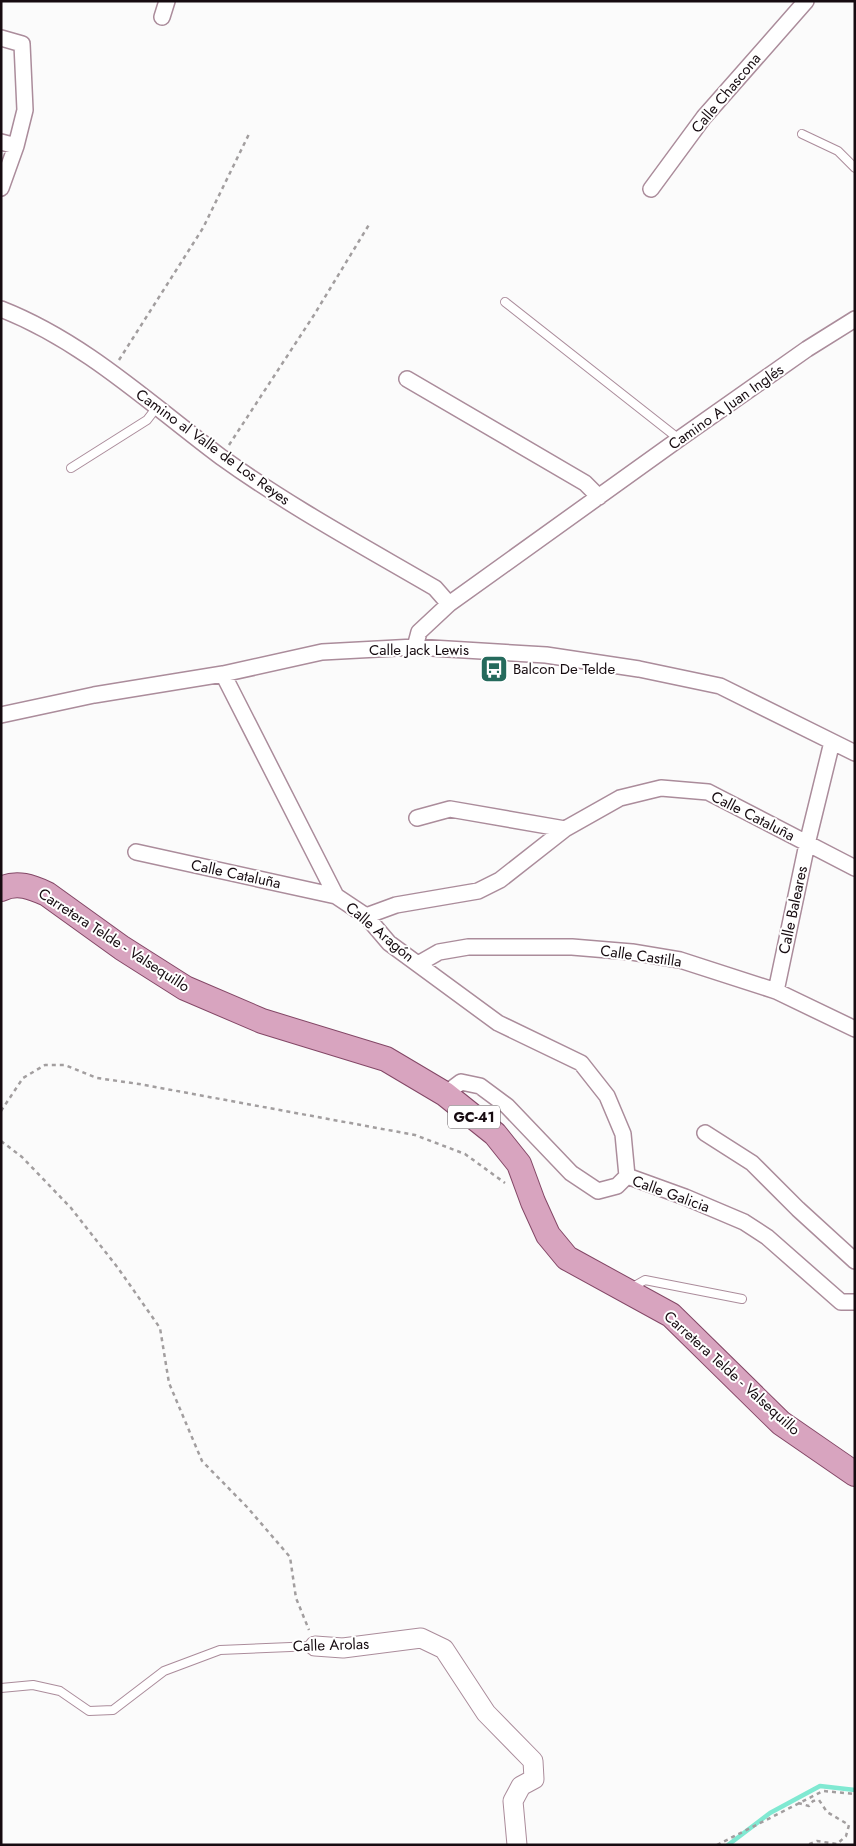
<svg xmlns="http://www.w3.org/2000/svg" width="856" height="1846" viewBox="0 0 856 1846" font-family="Jost,sans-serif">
  <rect width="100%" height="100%" fill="#fbfbfb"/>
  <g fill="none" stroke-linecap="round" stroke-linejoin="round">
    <path stroke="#80e9d2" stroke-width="4.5" d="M728 1845 770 1813 820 1786 855 1790"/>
    <g stroke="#ab8c9b" stroke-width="10">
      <path id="service" d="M802 134 838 151 855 168
        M505 302 679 439
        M71 468 147 420 157 407
        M631 1288 645 1280 742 1299
        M1 1688 33 1685 60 1691 89 1711 113 1710 164 1671 220 1650 315 1646"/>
    </g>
    <g stroke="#ab8c9b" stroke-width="18">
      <path id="minor" d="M162 17 167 1
        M1 38 22 44 25 110 16 146
        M1 142 16 146 1 188
        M651 189 704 117 806 1
        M1 309C85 342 150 404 221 457 289 506 363 546 435 588L449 604
        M407 379 585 483 599 497
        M415 647 419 632 449 604 679 439 807 349 855 319
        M223 674 336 896 366 916 389 943 498 1023 581 1063 607 1096 623 1134 627 1176
        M1 715 94 695 223 674 322 652 415 647 546 655 639 669 720 686 855 753
        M417 818 450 809 565 829
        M136 852 336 896
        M366 916 396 905 478 891 500 880 565 829 620 798 661 788 708 792 855 868
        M418 964 439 952 468 947H572L632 952 680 960 776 991 855 1029
        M776 991 807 844 832 742
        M445 1094 461 1082 480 1086 507 1106 571 1173 598 1191 617 1186 627 1176
        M705 1133 752 1163 798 1209 855 1261
        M627 1176 685 1197 744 1222 767 1237 841 1302H855"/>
    </g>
    <g stroke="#ab8c9b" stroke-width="21">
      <path id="tertiary" d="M315 1646 343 1648 421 1638 444 1649 486 1713 533 1761 534 1779 521 1786 513 1801 517 1845"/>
    </g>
    <g stroke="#834766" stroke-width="26">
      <path id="primary" d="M1 889C17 881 32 887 47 894L122 948 185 988 262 1021 386 1059 445 1094 495 1134 519 1164 533 1202 548 1235 567 1258 671 1315 781 1423 855 1474"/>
    </g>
    <path stroke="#a29e9f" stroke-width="2.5" stroke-dasharray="4 4" stroke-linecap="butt" d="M119 360 203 228 249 134
      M229 445 314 315 370 223
      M1 1111 23 1078 45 1065H65L97 1078 139 1084 415 1135 465 1154 505 1183
      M1 1141 22 1157 71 1208 118 1268 160 1328 169 1383 202 1461 247 1507 290 1557 296 1598 309 1630
      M798 1803 809 1806 813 1801 819 1800 827 1812 849 1825 846 1836 837 1844 817 1841 807 1845
      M717 1845 823 1791 855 1794"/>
    <use href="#service" stroke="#fff" stroke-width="8"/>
    <use href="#minor" stroke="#fff" stroke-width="15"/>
    <use href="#tertiary" stroke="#fff" stroke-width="19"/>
    <use href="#primary" stroke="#d8a4bf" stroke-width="24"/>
  </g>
  <defs>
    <g id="bus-square" transform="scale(1.4375)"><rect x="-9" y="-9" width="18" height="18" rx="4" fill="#256a5c" stroke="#fff"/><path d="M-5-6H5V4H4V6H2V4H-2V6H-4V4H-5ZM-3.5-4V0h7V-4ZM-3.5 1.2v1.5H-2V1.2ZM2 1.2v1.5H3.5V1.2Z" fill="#fff"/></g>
  </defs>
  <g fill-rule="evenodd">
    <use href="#bus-square" x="494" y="669"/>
  </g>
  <g text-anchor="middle" stroke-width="4" stroke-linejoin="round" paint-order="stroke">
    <rect fill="#fff" stroke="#5c5458" stroke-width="1" x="448" y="1105.5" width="52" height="23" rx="4"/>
    <g font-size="14" font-weight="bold" fill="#160b10">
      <text x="474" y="1122">GC-41</text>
    </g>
    <g font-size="15" fill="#160b10" stroke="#fff">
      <text transform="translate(726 93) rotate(-50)" y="5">Calle Chascona</text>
      <text transform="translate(726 407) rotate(-35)" y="5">Camino A Juan Inglés</text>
      <text transform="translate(213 447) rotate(36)" y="5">Camino al Valle de Los Reyes</text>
      <text x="419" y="655">Calle Jack Lewis</text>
      <text transform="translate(753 816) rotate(27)" y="5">Calle Cataluña</text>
      <text transform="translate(236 874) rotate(12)" y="5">Calle Cataluña</text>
      <text transform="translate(793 910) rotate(-78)" y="5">Calle Baleares</text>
      <text transform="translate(380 932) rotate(40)" y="5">Calle Aragón</text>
      <text transform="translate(114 940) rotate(33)" y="5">Carretera Telde - Valsequillo</text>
      <text transform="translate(641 956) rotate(8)" y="5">Calle Castilla</text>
      <text transform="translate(671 1194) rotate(20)" y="5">Calle Galicia</text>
      <text transform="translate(732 1373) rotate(42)" y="5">Carretera Telde - Valsequillo</text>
      <text transform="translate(331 1645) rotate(-2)" y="5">Calle Arolas</text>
    </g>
    <g font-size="15" fill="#160b10" stroke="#fff" text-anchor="start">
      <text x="513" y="674">Balcon De Telde</text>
    </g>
  </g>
  <rect width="856" height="1846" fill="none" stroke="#160b10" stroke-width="5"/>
</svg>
